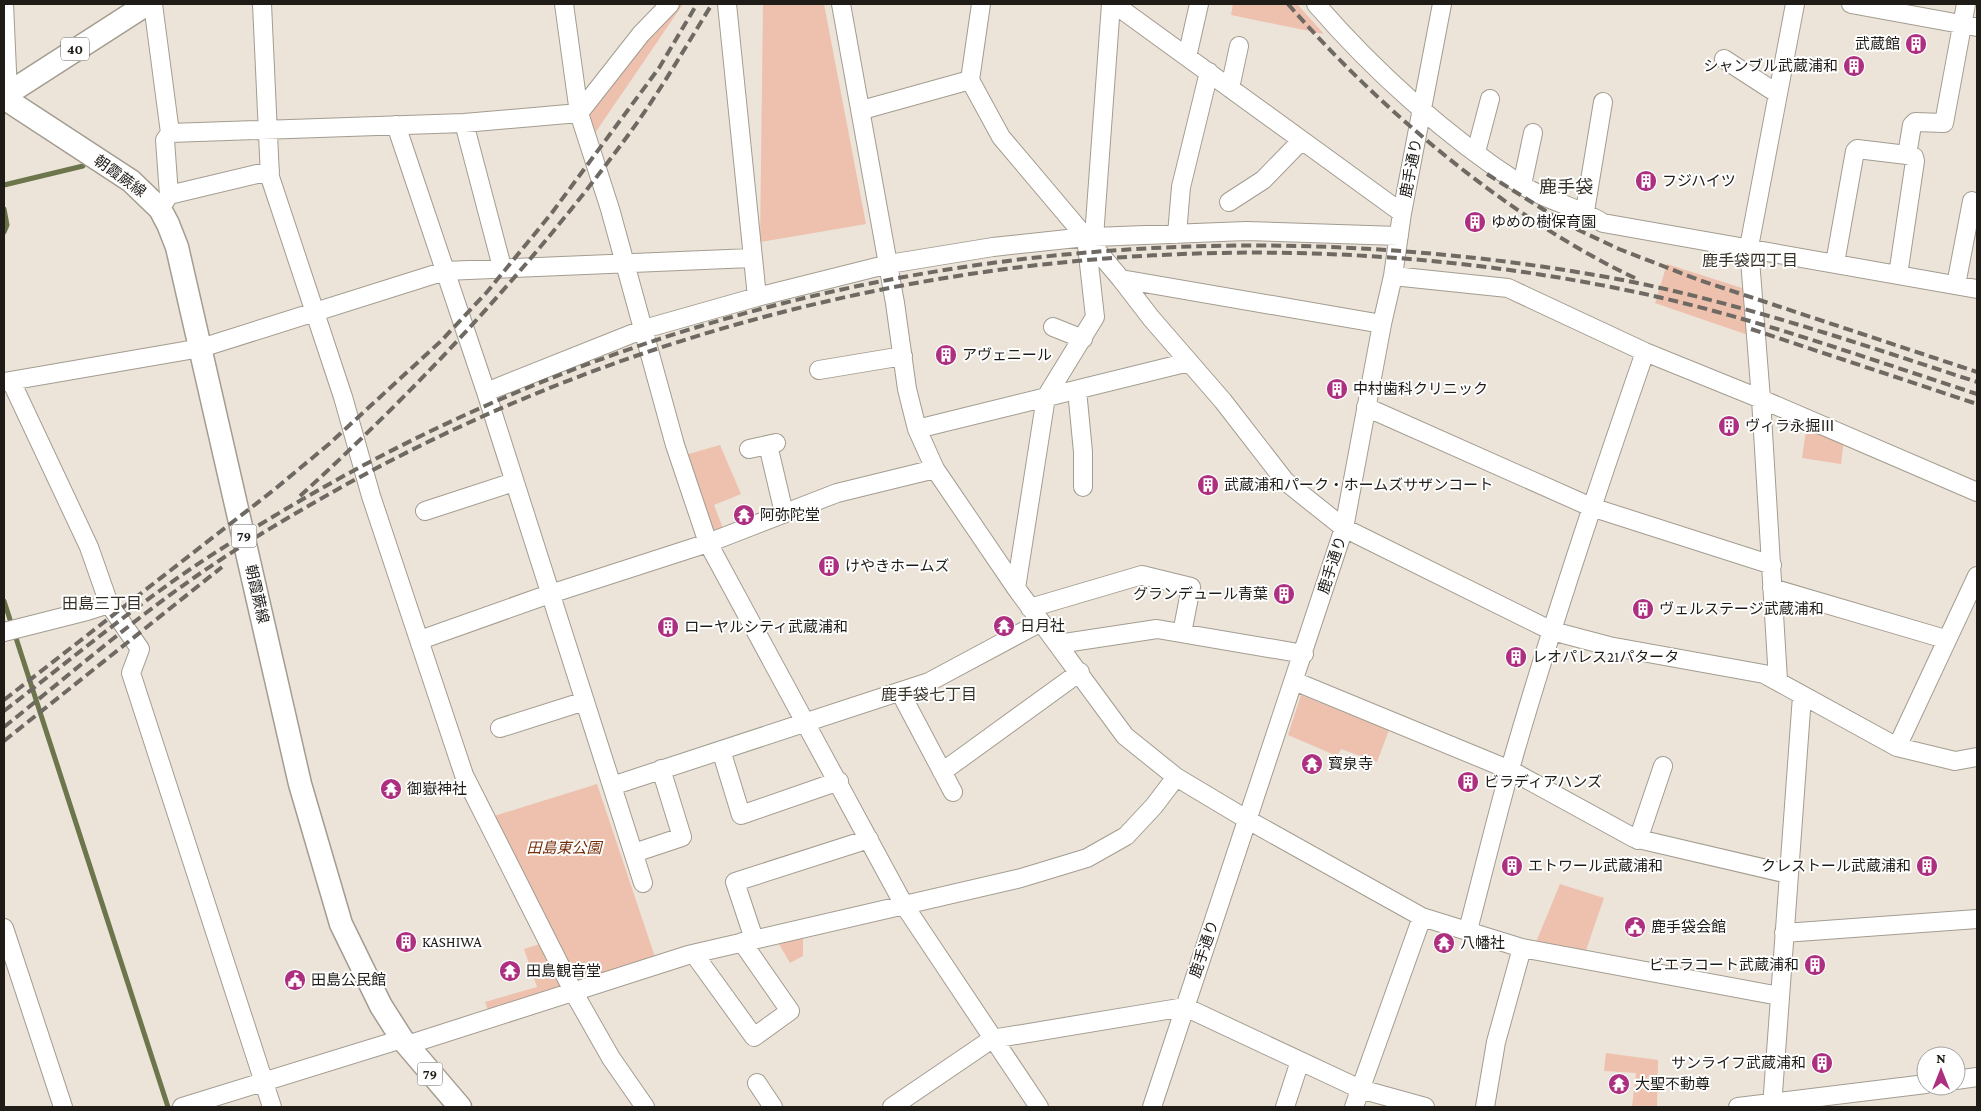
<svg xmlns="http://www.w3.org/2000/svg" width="1981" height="1111" viewBox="0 0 1981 1111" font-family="'Crimson Pro','Noto Sans JP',serif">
  <rect width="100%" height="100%" fill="#ece4d8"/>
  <path fill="#eec0ae" d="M675 4H683L591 139 583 114Z
    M763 4H824L866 224 760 242Z
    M1233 4H1297L1324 34 1231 15Z
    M1667 264 1745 289 1748 335 1655 303Z
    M1807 424 1844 439 1841 464 1802 458Z
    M720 445 741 494 714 505 724 531 712 534 685 455Z
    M1301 695 1389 730 1377 762 1341 749 1337 756 1288 735Z
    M597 784 655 957 575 988 491 817Z
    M1560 884 1604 898 1584 956 1534 947Z
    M803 937V956L790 963 779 944Z
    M543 943 566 989 489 1013 485 1002 537 987 524 949Z
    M1606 1053 1658 1060 1657 1107H1632L1636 1073 1604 1071Z"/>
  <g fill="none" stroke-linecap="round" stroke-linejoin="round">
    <path stroke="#6c754c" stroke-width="5" d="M4 185 83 166
      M4 209 7 225 4 232
      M4 601 168 1107"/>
    <g stroke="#a39c90" stroke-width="20">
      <path id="minor" d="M4 4 8 93
        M153 4 170 133
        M262 4 270 177 343 397 371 496 464 775 574 993 611 1058 645 1107
        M564 4 579 113 610 209 675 445 708 543 904 905 1039 1107
        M727 4 757 297
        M841 4 895 303 907 389 917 429 935 469 1016 588 1125 736 1176 777 1248 820 1422 917 1522 948 1779 996
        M981 4 970 80 1001 137 1121 279 1151 318 1223 401 1285 481 1344 528 1552 631 1609 646 1764 674 1897 747 1955 761 1977 757
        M1114 4 1402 213
        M1316 4C1374 71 1446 136 1520 184 1544 200 1576 206 1603 223L1977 289
        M1851 4 1977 27
        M1187 57 1199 4
        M1724 59 1778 94
        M1230 88 1239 46
        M862 110 970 80
        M464 123 502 267
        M396 125 486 392 643 883
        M1476 152 1490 99
        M1907 155 1912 125 1915 122 1944 123 1966 4
        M1522 185 1533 133
        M169 195 270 171
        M1229 202 1263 180 1301 141
        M160 209 169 195 165 140 170 133 464 123 579 113 641 34 670 4
        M1585 211 1603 102
        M1177 234 1181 187 1209 72
        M1094 237 1246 231 1399 236
        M1835 263 1855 151 1857 149 1907 155 1914 157 1915 161 1898 275
        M1393 276 1508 288 1645 352 1761 399 1977 492
        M1121 279 1382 324
        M1956 285 1972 201
        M1053 327 1083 339
        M819 370 903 356
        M11 381 89 547 109 604 140 649 131 673 272 1107
        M4 382 201 348 445 271 751 258
        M1077 390 1083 452V487
        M486 392 644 329 757 297 889 264 993 247 1086 237
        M1366 407 1591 507 1772 565
        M917 429 1189 362
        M768 445 784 513
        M749 449 776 443
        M425 511 514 482
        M1016 588 1046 397 1095 317 1086 237H1094L1111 4
        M1772 588 1945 639
        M1030 608 1142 575 1191 587 1182 633
        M4 632 87 611 109 604
        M420 640 541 597 708 543 837 493 935 469
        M1058 644 1157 629 1304 654
        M1778 680 1761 399 1749 247 1795 4
        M1294 681 1510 770 1634 838 1788 874
        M900 692 953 792
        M500 728 585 701
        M1897 747 1977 576
        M721 750 741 815 839 781
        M942 772 1080 672
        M612 786 929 682 1041 622
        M1638 840 1663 766
        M634 853 682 837 661 769
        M4 928 63 1107
        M1468 930C1482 877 1495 823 1510 769 1550 629 1597 490 1645 352
        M1784 933 1977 919
        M754 939 735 882 869 839
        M694 954 754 1037 790 1011 742 942
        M407 1045 688 955 1021 878 1087 858 1126 836 1154 806 1176 777
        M1956 1080 1977 1077
        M757 1083 773 1107
        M182 1107 402 1039
        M892 1107 992 1039 1185 1007 1360 1089 1425 1107
        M1152 1107 1344 528 1382 324 1393 276 1402 213 1442 4
        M1285 1107 1300 1061
        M1354 1107 1422 917
        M1485 1107 1496 1042 1522 948
        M1738 1107 1926 1084
        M1772 1107 1802 696"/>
    </g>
    <g stroke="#a39c90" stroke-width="25">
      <path id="major" d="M4 96 147 4
        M4 98 131 181 160 209 168 224 177 247 300 784 341 924 381 1006 402 1039 460 1107"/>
    </g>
    <use href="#minor" stroke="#fff" stroke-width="18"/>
    <use href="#major" stroke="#fff" stroke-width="22"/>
    <path stroke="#6e6962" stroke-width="4" stroke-dasharray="10 5" stroke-linecap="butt" d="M1288 4C1380 110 1509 219 1637 279
      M1487 174 1568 225 1619 249 1699 280 1977 372
      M1751 329 1977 404
      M300 496C421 386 532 266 629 134 659 93 685 48 712 4
      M4 700 275 489 329 444 441 341 487 292 551 214 659 68 697 4
      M4 711C65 664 125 614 189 570 232 541 278 513 324 487 716 265 1170 198 1612 278 1736 301 1857 343 1977 382
      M4 727C67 677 129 623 195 577 238 547 285 519 331 493 714 276 1179 202 1611 287 1736 311 1857 355 1977 394
      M4 741 222 567"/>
  </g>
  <defs>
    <g id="building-disc" transform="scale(1.125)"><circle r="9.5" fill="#ad3080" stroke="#fff"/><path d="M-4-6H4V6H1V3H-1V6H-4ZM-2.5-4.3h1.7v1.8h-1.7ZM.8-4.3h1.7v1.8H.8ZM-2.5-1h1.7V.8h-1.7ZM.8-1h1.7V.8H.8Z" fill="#fff"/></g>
    <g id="temple-disc" transform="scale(1.125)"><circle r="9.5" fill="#ad3080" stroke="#fff"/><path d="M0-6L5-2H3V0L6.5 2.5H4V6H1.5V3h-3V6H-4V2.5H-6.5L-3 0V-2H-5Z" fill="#fff"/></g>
    <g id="civic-disc" transform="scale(1.125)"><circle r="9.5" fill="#ad3080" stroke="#fff"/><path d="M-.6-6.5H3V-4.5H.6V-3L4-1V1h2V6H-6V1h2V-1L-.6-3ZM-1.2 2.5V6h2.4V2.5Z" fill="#fff"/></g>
  </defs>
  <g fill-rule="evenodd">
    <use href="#building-disc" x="1916" y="44"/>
    <use href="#building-disc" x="1854" y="66"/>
    <use href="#building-disc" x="1646" y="181"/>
    <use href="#building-disc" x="1475" y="222"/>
    <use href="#building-disc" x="946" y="355"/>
    <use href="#building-disc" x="1337" y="389"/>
    <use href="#building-disc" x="1729" y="426"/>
    <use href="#building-disc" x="1208" y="485"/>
    <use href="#temple-disc" x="744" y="515"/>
    <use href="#building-disc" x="829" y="566"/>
    <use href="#building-disc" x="1284" y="594"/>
    <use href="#building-disc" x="1643" y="609"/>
    <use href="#temple-disc" x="1004" y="626"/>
    <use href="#building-disc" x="668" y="627"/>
    <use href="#building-disc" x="1516" y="657"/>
    <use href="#temple-disc" x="1312" y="764"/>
    <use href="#building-disc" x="1468" y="782"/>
    <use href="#temple-disc" x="391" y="789"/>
    <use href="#building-disc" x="1512" y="866"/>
    <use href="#building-disc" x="1927" y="866"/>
    <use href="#civic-disc" x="1635" y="927"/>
    <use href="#building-disc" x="406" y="942"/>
    <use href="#temple-disc" x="1444" y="943"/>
    <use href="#building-disc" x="1815" y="965"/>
    <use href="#temple-disc" x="510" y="971"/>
    <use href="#civic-disc" x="295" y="980"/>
    <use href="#building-disc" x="1822" y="1063"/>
    <use href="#temple-disc" x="1619" y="1084"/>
  </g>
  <g text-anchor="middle" stroke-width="4" stroke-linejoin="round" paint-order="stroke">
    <g fill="#fff" stroke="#62605d" stroke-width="1">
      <rect x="61" y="37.5" width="28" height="23" rx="4"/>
      <rect x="231.5" y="524.5" width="25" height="23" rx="4"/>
      <rect x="417.5" y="1062.5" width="25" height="23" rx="4"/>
    </g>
    <g font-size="14" font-weight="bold" fill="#1f1c18">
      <text x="75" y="54">40</text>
      <text x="244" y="541">79</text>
      <text x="430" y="1079">79</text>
    </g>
    <g font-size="15" fill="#1f1c18" stroke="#fff" text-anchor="start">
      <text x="1900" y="49" text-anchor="end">武蔵館</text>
      <text x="1838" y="71" text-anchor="end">シャンブル武蔵浦和</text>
      <text x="1662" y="186">フジハイツ</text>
      <text x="1491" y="227">ゆめの樹保育園</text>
      <text x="962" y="360">アヴェニール</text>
      <text x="1353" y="394">中村歯科クリニック</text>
      <text x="1745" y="431">ヴィラ永掘Ⅲ</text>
      <text x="1224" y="490">武蔵浦和パーク・ホームズサザンコート</text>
      <text x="760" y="520">阿弥陀堂</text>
      <text x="845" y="571">けやきホームズ</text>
      <text x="1268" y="599" text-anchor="end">グランデュール青葉</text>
      <text x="1659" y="614">ヴェルステージ武蔵浦和</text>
      <text x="1020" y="631">日月社</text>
      <text x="684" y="632">ローヤルシティ武蔵浦和</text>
      <text x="1532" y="662">レオパレス21パタータ</text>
      <text x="1328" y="769">寳泉寺</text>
      <text x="1484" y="787">ビラディアハンズ</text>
      <text x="407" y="794">御嶽神社</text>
      <text x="1528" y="871">エトワール武蔵浦和</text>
      <text x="1911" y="871" text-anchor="end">クレストール武蔵浦和</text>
      <text x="1651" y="932">鹿手袋会館</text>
      <text x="422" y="947">KASHIWA</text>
      <text x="1460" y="948">八幡社</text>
      <text x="1799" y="970" text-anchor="end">ビエラコート武蔵浦和</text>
      <text x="526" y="976">田島観音堂</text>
      <text x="311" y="985">田島公民館</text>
      <text x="1806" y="1068" text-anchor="end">サンライフ武蔵浦和</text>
      <text x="1635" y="1089">大聖不動尊</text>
    </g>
    <g font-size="15" fill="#1f1c18" stroke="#fff">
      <text transform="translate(1411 168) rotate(-79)" y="5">鹿手通り</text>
      <text transform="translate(120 176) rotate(36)" y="5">朝霞蕨線</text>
      <text transform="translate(1332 565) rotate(-72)" y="5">鹿手通り</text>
      <text transform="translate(257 594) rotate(77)" y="5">朝霞蕨線</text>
      <text transform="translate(1204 949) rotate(-71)" y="5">鹿手通り</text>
    </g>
    <g font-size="15" font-style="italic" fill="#772f0b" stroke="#fff">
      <text x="564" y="853">田島東公園</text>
    </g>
    <g font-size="16" fill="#363127" stroke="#fff">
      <text x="1750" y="266">鹿手袋四丁目</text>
      <text x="102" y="609">田島三丁目</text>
      <text x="929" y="700">鹿手袋七丁目</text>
    </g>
    <g font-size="18" fill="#363127" stroke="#fff">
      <text x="1566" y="193">鹿手袋</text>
    </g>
  </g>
  <rect width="1981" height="1111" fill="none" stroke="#1f1c18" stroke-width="10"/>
  <g transform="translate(1941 1071)"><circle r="24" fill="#ffffff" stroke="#a5a4a3"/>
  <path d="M0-4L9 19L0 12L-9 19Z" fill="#ad3080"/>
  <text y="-8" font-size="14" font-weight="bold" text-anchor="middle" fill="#1f1c18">N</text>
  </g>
</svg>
